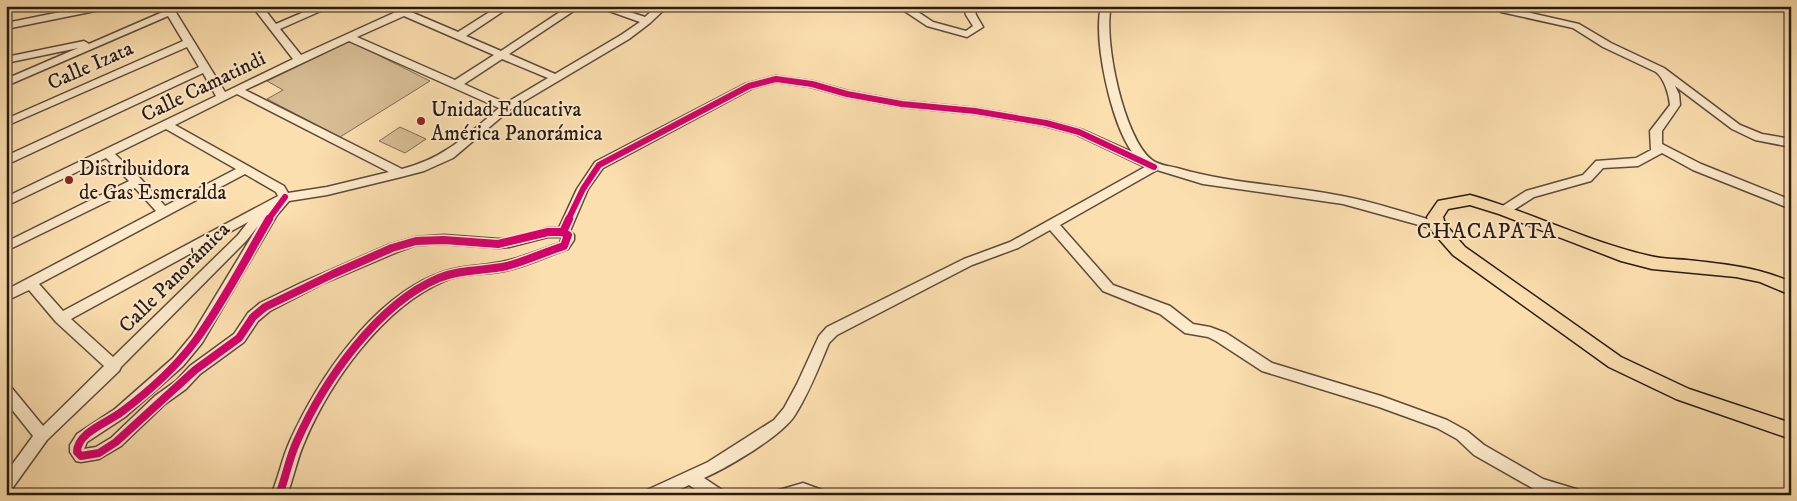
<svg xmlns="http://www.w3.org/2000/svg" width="1797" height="501" viewBox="0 0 1797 501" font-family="'IM FELL DW Pica',serif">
  <rect width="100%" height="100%" fill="#fcdfaf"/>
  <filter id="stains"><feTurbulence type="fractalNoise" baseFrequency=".004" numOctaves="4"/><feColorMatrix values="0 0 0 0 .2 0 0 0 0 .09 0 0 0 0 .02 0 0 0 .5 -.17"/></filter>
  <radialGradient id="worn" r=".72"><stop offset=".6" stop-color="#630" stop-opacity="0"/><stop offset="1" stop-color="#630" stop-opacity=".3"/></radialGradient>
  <path fill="#d8be95" stroke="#7f6c55" d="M350 41 430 81 340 137 267 99 283 90 267 81Z
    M400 127 426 139 405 153 379 141Z"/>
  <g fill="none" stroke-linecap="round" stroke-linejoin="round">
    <g stroke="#5c4b3c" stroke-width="3">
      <path id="minor" d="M90 6H110L105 9 6 29V23Z
        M162 6H172L225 92 293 59 252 6H262L276 24 318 6H332L280 29 301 55 409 6H422L411 12 458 32 499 6H511L466 36 501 51 569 6H581L509 54 555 74 621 35 640 22 595 6H611L645 17 657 6H668L650 23 629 39 511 109 453 158 424 171 401 177 327 195 289 201 277 215 202 343 183 366 125 417 87 442 84 449 96 447 111 438 155 396 176 381 190 366 234 334 248 313 260 303 301 283 388 245 416 237 444 235 498 239H509L548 228H559L577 189 595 162 745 84 776 76 812 81 848 91 902 101 975 108 1046 120 1083 130 1132 152C1111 122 1093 41 1101 6H1111C1103 40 1124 139 1152 160 1158 165 1169 166 1177 168 1231 184 1287 185 1342 196 1375 202 1409 214 1441 223L1443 226 1437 230 1343 204 1203 184 1157 170 1060 225 1113 285 1170 306 1193 324 1210 327 1226 333 1272 363 1381 396 1447 420 1467 431 1484 445 1543 479 1579 490 1582 495H1552L1534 489 1474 455 1457 439 1437 428 1379 407 1262 371 1216 341 1208 337 1185 333 1160 314 1103 291 1050 230 1018 248 972 265 837 335 829 343C819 367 809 393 795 415 782 436 727 468 704 478L722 490 725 495H704L689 485 669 495H644L647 490 708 462 774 420 784 408 797 384 819 336 827 327 964 259 1010 242 1145 167 1075 134 1045 126 975 114 902 107 847 97 811 87 776 82 753 88 603 168 588 189 570 231 574 235V240L568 249C547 256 526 267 504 271 484 275 463 273 444 281 383 307 330 382 305 441 297 458 294 477 287 495H271C279 477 282 458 290 441 318 379 370 302 435 275 457 265 482 267 506 261 524 257 542 249 560 243L562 237H548L509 247 498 248 444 244 416 245 397 252 324 283 270 311 258 321 244 342 200 374 186 389 165 404 121 446 99 459 81 462 76 461 70 452V445L77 434 115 409 173 358 192 335 258 226 246 241 121 367 119 371 47 440 11 490 6 492V473L33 436 6 402V385L11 387 43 426 104 366 56 322 29 290 6 301V290L156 211 135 188 6 251V242L129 181 106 158 6 206V197L216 96 203 73 6 165V156L199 67 187 47 6 126V119L183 41 168 16 6 86V79L78 48 6 63V57L84 41 89 44 165 11ZM404 16 494 55 455 80 357 37ZM349 41 499 108C467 135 445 158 402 169L245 90ZM502 59 548 78 506 103 464 84ZM237 94 389 172 327 187 288 193 284 186 175 125ZM166 129 236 169 165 206 141 179 115 154ZM245 174 276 192 278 196 63 311 39 284ZM248 222 238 235 113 357 71 319Z
        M897 6H909L933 22 966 31 973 26 966 15 964 6H974L976 15 983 27 967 37 927 26Z
        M1504 7 1579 24 1611 43 1664 68 1740 125 1762 134 1791 139V147L1755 140 1732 129 1675 86 1679 94 1680 105 1662 131V144L1701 164 1791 200V209L1693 170 1662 153 1638 166 1603 168 1591 181 1534 197 1509 213H1501L1499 210 1501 207 1526 191 1583 175 1596 161 1636 158 1651 150 1650 131 1670 105C1669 94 1664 78 1656 72L1603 47 1573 28 1501 12V8Z
        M803 483 822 490 825 495H776L779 490Z"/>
    </g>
    <g stroke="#261a15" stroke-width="3">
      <path id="major" d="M1470 195C1531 212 1588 242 1650 256 1662 259 1675 259 1687 260 1724 264 1757 267 1791 282V295L1760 282 1736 277 1652 269 1621 261 1499 214 1470 205 1448 209 1443 217 1445 224 1465 247 1621 357 1689 389 1791 423V439L1676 399 1609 367 1453 255 1431 230 1427 217 1438 201Z"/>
    </g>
    <use href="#minor" fill="#fdeacb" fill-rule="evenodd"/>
    <use href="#major" fill="#fcdfaf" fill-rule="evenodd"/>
    <g stroke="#fdeacb" stroke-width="9">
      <path id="cycleway-far1" d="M268 220 285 197
        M568 220 583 189 599 165 749 86 776 79 812 84 847 94 902 104 975 111 1046 123 1079 132 1154 167"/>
    </g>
    <g stroke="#fdeacb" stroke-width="11">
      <path id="cycleway" d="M269 219C246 258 223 303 196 340 176 367 147 393 120 413 106 423 77 433 77 452L81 456 99 453 116 442 195 370 239 338 253 317 265 307 333 274 392 248 416 241 444 240 498 244 548 232H562L568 235 564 246C545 252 526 261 507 266 484 271 461 269 439 278 377 304 324 381 297 441 289 458 286 477 279 495
        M563 232 569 219"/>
    </g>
    <use href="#cycleway-far1" stroke="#d6006c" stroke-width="6"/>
    <use href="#cycleway" stroke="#d6006c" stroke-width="8"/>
  </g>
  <g fill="#8f2418" stroke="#fdeacb" stroke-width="2">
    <circle cx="421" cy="121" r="5"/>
    <circle cx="69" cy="180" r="5"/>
  </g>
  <g text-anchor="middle" stroke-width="4" stroke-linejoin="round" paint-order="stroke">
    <g font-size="21" fill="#261a15" stroke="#fdeacb">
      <text transform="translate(90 65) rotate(-24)" y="7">Calle Izata</text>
      <text transform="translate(203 86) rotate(-26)" y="7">Calle Camatindi</text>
      <text transform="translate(174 277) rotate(-45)" y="7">Calle Panorámica</text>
    </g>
    <g font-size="21" fill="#261a15" stroke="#fdeacb" text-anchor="start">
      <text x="431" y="116">Unidad Educativa<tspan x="431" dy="24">América Panorámica</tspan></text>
      <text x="79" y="175">Distribuidora<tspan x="79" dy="24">de Gas Esmeralda</tspan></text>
    </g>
    <g font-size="22" letter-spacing="1" fill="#261a15" stroke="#fdeacb">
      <text x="1487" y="238">CHACAPATA</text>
    </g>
  </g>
  <rect width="1797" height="501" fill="none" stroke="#fcdfaf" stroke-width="25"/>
  <rect x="8" y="8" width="1782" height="486" fill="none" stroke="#261a15" stroke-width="2.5"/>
  <rect x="12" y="12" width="1772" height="476" fill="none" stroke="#261a15"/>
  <rect width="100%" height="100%" filter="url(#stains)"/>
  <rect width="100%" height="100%" fill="url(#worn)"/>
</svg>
